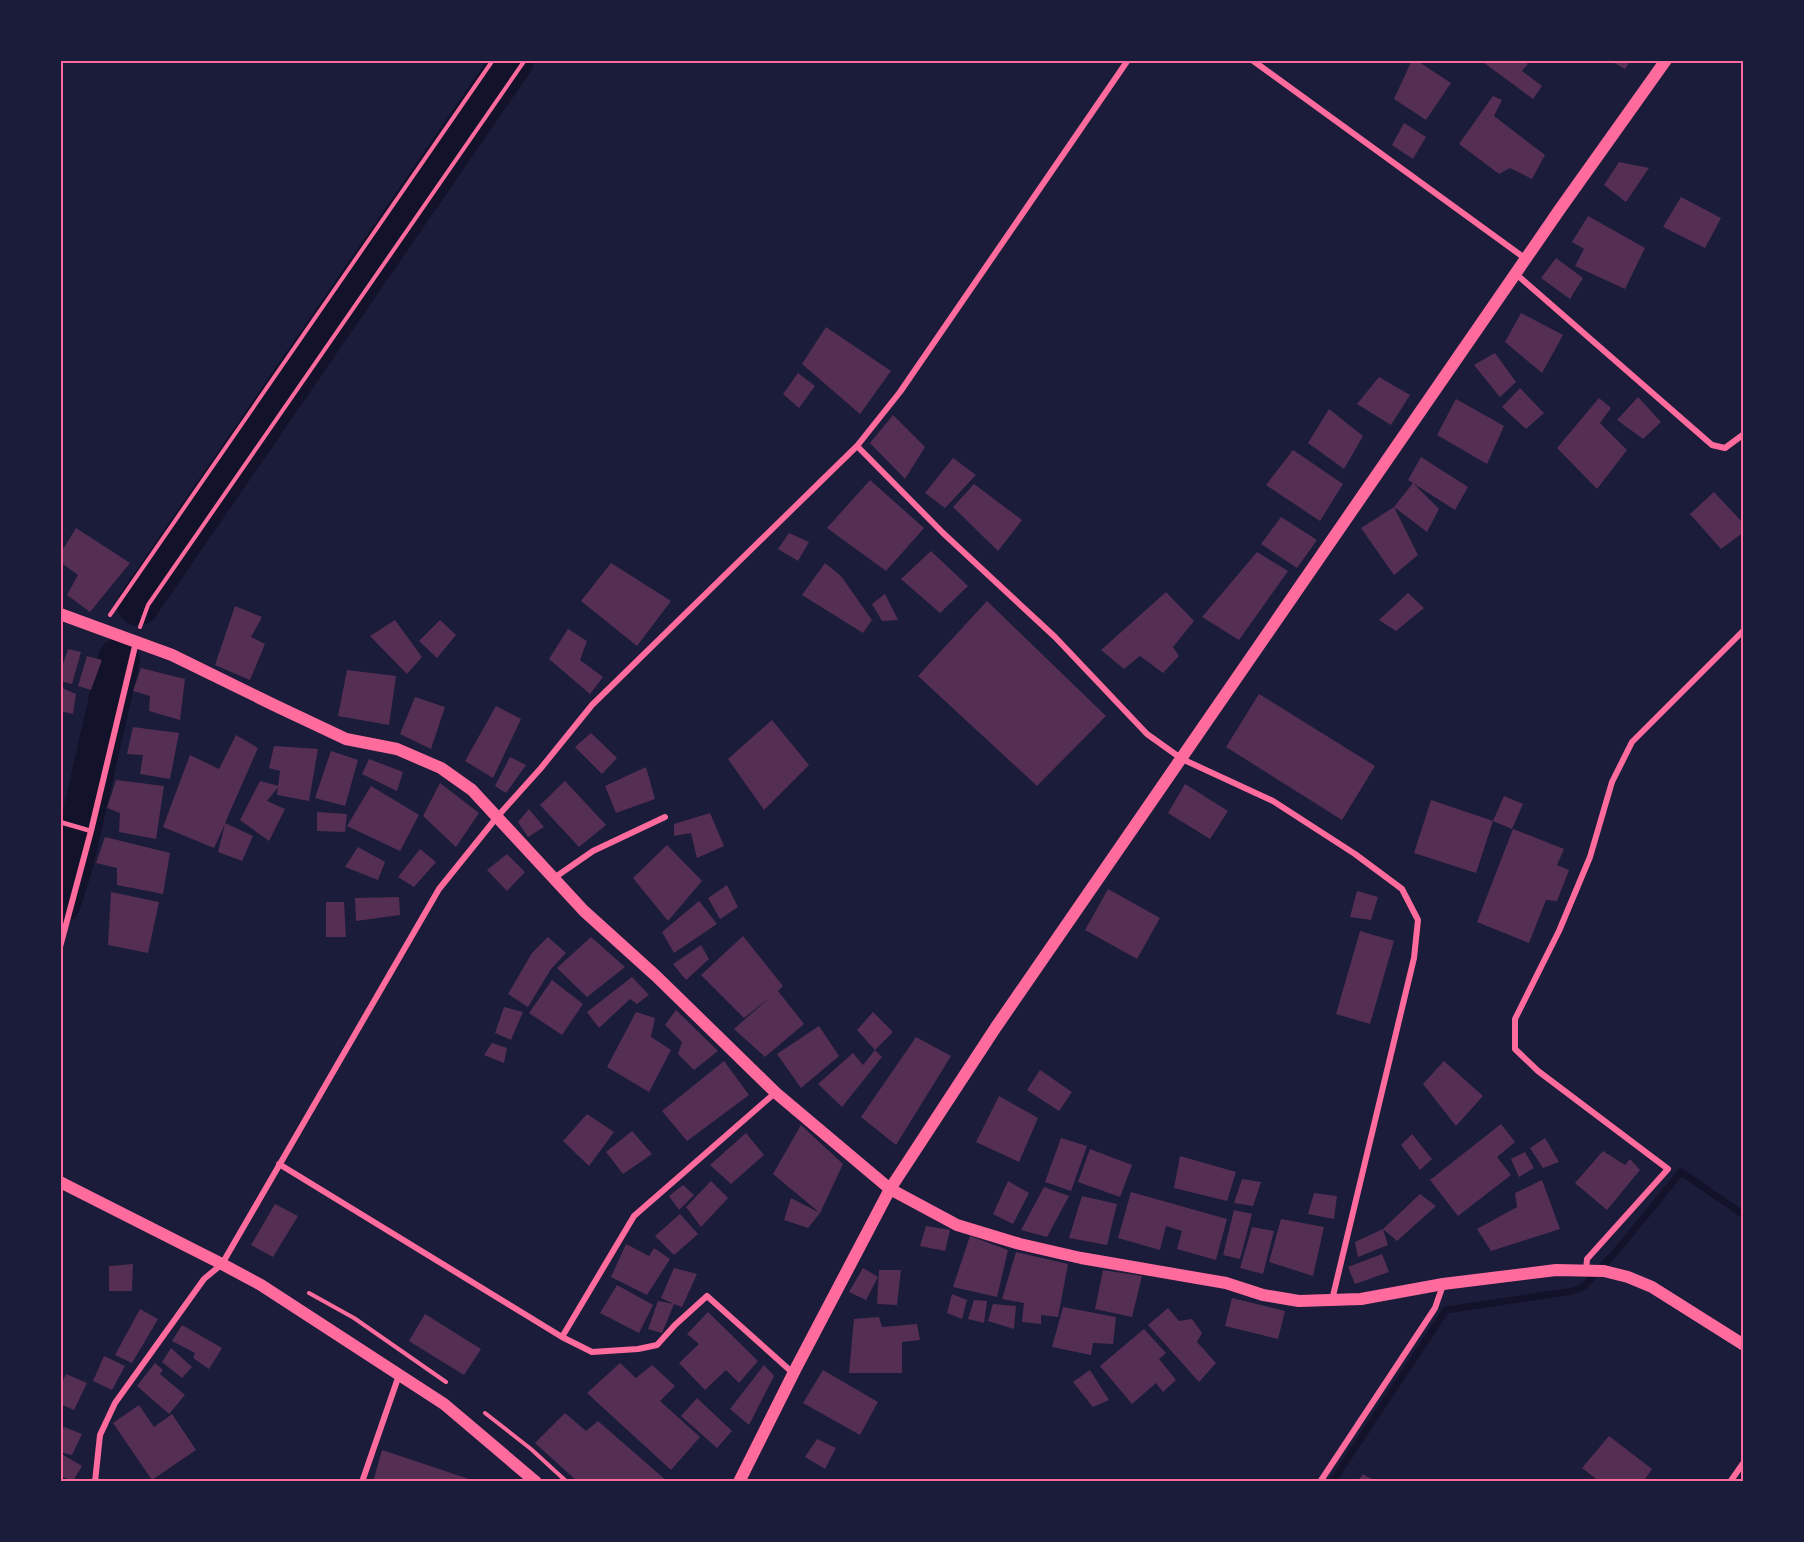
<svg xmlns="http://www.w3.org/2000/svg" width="1804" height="1542" viewBox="0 0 1804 1542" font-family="'Golos Text',sans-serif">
  <rect width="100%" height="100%" fill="#1b1b3a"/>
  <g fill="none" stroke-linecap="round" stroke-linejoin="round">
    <path stroke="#12122b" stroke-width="7" d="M1332 1482 1446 1310 1573 1291 1584 1286 1614 1254 1681 1172 1744 1215"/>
    <path stroke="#12122b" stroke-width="42" d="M138 605 513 60
      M60 903 73 861 119 659"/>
  </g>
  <path fill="#542f53" d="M1412 60H1416L1451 83 1426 120 1394 99Z
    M1480 60H1522L1528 64 1522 71 1542 86 1533 99Z
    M1609 60H1631L1625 69Z
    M1493 96 1502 100 1494 116 1545 155 1532 179 1510 168 1499 174 1459 144Z
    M1404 123 1426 137 1413 159 1392 145Z
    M1619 162 1649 168 1626 202 1604 185Z
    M1681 197 1721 218 1705 248 1663 227Z
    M1588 216 1645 248 1625 289 1575 266 1584 249 1572 242Z
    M1556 258 1583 278 1570 299 1541 278Z
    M1521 313 1563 335 1542 373 1505 342Z
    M826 327 891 371 860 414 802 364Z
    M1495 353 1516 382 1500 397 1474 365Z
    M798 373 815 386 799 408 783 394Z
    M1379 377 1410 395 1391 425 1357 404Z
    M1520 388 1544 413 1526 429 1502 407Z
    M1638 397 1661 422 1643 439 1617 420Z
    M1599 398 1611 408 1600 423 1627 450 1597 489 1557 448Z
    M1456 399 1504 426 1487 464 1437 435Z
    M1329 409 1363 436 1344 469 1308 443Z
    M893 415 925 447 905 479 870 443Z
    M1293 450 1343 484 1320 521 1266 485Z
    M1421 457 1468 487 1455 510 1408 480Z
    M953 458 976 475 945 508 925 493Z
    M870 480 924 528 886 571 827 528Z
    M1413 483 1439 509 1427 532 1394 507Z
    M974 484 1022 520 998 551 953 507Z
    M1714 492 1744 524V532L1721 549 1690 514Z
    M1394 507 1418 555 1394 575 1361 528Z
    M1281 517 1317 540 1297 568 1261 544Z
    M76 528 130 563 90 612 67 595 78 575 60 562V554Z
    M789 533 809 542 798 561 778 549Z
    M931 551 968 586 940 613 901 579Z
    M1257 552 1288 571 1239 640 1202 617Z
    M611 563 671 601 637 646 581 601Z
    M825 563 841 576 872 620 863 633 802 595Z
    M1166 592 1194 621 1173 647 1179 656 1163 673 1140 656 1124 669 1101 650Z
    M1408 593 1424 608 1396 631 1379 620Z
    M885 594 898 620 882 621 872 604Z
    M987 601 1106 716 1037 786 918 676Z
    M235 606 262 617 251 637 265 644 250 680 215 665Z
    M395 620 422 657 407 674 370 636Z
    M440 620 456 635 437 658 419 641Z
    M568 629 587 641 580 660 603 677 590 694 549 659Z
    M68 649 81 652 72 684 60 681V673Z
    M87 656 102 660 91 690 78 686Z
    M141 668 185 679 180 720 149 711 150 696 133 691Z
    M347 670 396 676 389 725 338 716Z
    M60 687 76 694 73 714 60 711Z
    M1259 694 1375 766 1342 820 1226 747Z
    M415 697 445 707 431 749 400 734Z
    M496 706 521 719 493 778 465 761Z
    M772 720 809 765 764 810 728 759Z
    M133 727 179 733 170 779 140 774 143 755 127 754Z
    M591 733 617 758 602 774 575 747Z
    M236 735 258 748 225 823 253 836 242 861 218 852 225 824 214 848 163 827 190 755 219 769Z
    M274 746 318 749 309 801 277 795 280 771 269 768Z
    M331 751 358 760 345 806 315 798Z
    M510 757 526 765 506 793 495 786Z
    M369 759 403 772 397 791 362 774Z
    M646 767 655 799 616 813 605 786Z
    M116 780 164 786 156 839 119 832 120 813 107 808Z
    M260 781 279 786 267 801 285 809 269 841 240 820Z
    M565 781 606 825 579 847 540 805Z
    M440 783 479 813 456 847 423 816Z
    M1185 784 1228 811 1210 839 1168 813Z
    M371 786 419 815 400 851 347 826Z
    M1504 796 1523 804 1512 829 1493 821Z
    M1431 800 1493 821 1476 873 1414 853Z
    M529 809 544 827 528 837 518 822Z
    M317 812 347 814 345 832 317 831Z
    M710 813 724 846 697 858 691 833 674 836V824Z
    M1513 829 1564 849 1557 865 1569 870 1557 901 1546 900 1529 943 1477 922Z
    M105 837 170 853 163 894 117 885V868L96 863Z
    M667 845 702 881 668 921 633 878Z
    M358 847 385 862 378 880 345 867Z
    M420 849 436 862 414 887 398 877Z
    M507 854 525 872 507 891 487 870Z
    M727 885 738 907 720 919 708 898Z
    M1108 889 1160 918 1137 959 1085 930Z
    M1357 891 1378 897 1371 920 1350 917Z
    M111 892 159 902 148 953 108 945Z
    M399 897 400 915 356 921 355 898Z
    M699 901 717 924 674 953 662 932Z
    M326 902H344L346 937H326Z
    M1360 931 1394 941 1370 1024 1336 1014Z
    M743 936 783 986 778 991 804 1024 765 1057 734 1029 769 998 744 1018 701 975Z
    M548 937 566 953 551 969 528 1007 508 994 532 953Z
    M591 937 625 967 587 997 557 968Z
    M701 945 709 959 686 980 673 964Z
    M632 977 649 995 637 1004 630 999 599 1028 587 1012Z
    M552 980 583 1004 562 1035 529 1013Z
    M504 1007 523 1012 511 1040 495 1033Z
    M676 1010 718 1051 694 1070 678 1054 682 1042 665 1025Z
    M636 1012 655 1018 651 1037 671 1050 649 1092 607 1067Z
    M873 1012 893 1032 875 1050 882 1057 842 1107 818 1084 853 1053 863 1065 875 1050 857 1030Z
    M819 1026 839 1056 801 1088 777 1054Z
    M916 1037 951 1056 896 1145 861 1117Z
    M492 1043 507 1048 504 1063 484 1055Z
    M724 1061 749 1095 687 1141 662 1111Z
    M1444 1061 1483 1096 1456 1126 1423 1084Z
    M1040 1070 1072 1092 1059 1111 1027 1090Z
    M999 1096 1038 1118 1019 1162 976 1142Z
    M587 1114 614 1132 589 1166 563 1141Z
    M1501 1124 1515 1142 1497 1157 1511 1175 1458 1216 1430 1180Z
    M801 1125 843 1164 820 1213 773 1174Z
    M632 1131 652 1154 623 1174 606 1152Z
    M746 1133 764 1155 731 1184 710 1165Z
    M1412 1134 1432 1159 1420 1170 1401 1145Z
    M1061 1138 1087 1146 1071 1191 1045 1182Z
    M1545 1138 1559 1162 1543 1168 1530 1148Z
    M1090 1149 1132 1165 1120 1197 1078 1182Z
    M1603 1151 1625 1165 1630 1159 1640 1170 1607 1210 1575 1183Z
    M1525 1152 1534 1168 1519 1177 1511 1159Z
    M1180 1156 1236 1172 1227 1201 1174 1188Z
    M1242 1179 1261 1182 1253 1206 1234 1203Z
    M1542 1180 1560 1229 1491 1251 1477 1229 1517 1207 1515 1193Z
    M711 1181 728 1198 701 1227 686 1207Z
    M1008 1181 1029 1193 1013 1224 993 1214Z
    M683 1185 694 1195 679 1210 669 1196Z
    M1044 1187 1069 1196 1047 1237 1021 1230Z
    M1131 1192 1227 1219 1216 1260 1177 1249 1182 1231 1166 1226 1160 1250 1118 1238Z
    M1314 1193 1337 1196 1334 1219 1308 1214Z
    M1420 1194 1436 1206 1397 1241 1383 1229Z
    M1082 1196 1117 1204 1107 1245 1069 1238Z
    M791 1198 820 1213 808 1228 784 1220Z
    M275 1204 298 1216 273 1257 251 1245Z
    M1234 1210 1252 1214 1240 1259 1223 1255Z
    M680 1214 698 1234 674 1255 655 1236Z
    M1281 1219 1324 1227 1313 1276 1269 1262Z
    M926 1226 950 1230 945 1251 920 1246Z
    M1252 1227 1274 1231 1263 1274 1240 1268Z
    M1383 1229 1388 1245 1358 1257 1355 1242Z
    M970 1236 1008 1250 997 1297 953 1287Z
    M626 1244 649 1256 654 1248 670 1259 647 1295 611 1277Z
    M1016 1252 1068 1264 1058 1317 1041 1315V1324L1022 1322 1024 1303 1002 1299Z
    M1382 1254 1389 1272 1355 1284 1348 1267Z
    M133 1264 132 1291H109V1266Z
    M674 1268 697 1274 682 1307 674 1304 662 1333 648 1329 658 1301 674 1304 661 1298Z
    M863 1268 878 1277 866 1300 849 1292Z
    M879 1270H901L897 1305 877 1304Z
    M1103 1270 1142 1276 1132 1317 1095 1309Z
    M617 1285 653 1305 639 1333 600 1313Z
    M952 1294 967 1300 962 1319 947 1313Z
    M1232 1298 1285 1311 1278 1339 1225 1326Z
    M974 1300 987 1301 984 1323 968 1319Z
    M993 1304 1016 1306 1014 1329 988 1321Z
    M1063 1307 1116 1317 1113 1344 1093 1343 1091 1355 1052 1347Z
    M1168 1308 1179 1321 1192 1319 1202 1333 1197 1342 1216 1363 1199 1382 1148 1325Z
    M140 1309 158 1319 132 1363 115 1355Z
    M708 1312 758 1361 739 1383 726 1370 705 1390 679 1363 699 1344 687 1334Z
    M425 1314 481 1349 464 1375 409 1341Z
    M879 1317 882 1327 917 1324 920 1340 902 1342V1373H849L854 1319Z
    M182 1325 222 1348 209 1369 193 1358 195 1353 172 1341Z
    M1144 1329 1166 1353 1159 1359 1176 1380 1163 1392 1156 1383 1132 1404 1100 1366Z
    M171 1348 192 1367 182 1378 162 1362Z
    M104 1356 125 1366 112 1390 93 1381Z
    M155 1363 163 1370 160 1374 185 1395 169 1414 137 1386Z
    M620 1363 636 1378 652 1365 675 1386 660 1401 700 1437 671 1470 587 1393Z
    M764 1365 774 1376 749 1425 730 1409Z
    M823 1370 878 1402 860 1435 803 1403Z
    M1090 1370 1109 1400 1093 1407 1073 1382Z
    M66 1374 87 1383 74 1410 60 1404V1387Z
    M697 1398 732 1431 717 1448 681 1416Z
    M139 1405 154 1427 172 1414 196 1450 152 1480 113 1423Z
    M565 1413 586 1431 598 1421 668 1482H578L535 1443Z
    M64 1427 82 1434 72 1455 60 1452V1435Z
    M1609 1436 1652 1469 1643 1482H1600L1582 1468Z
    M817 1439 836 1448 825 1469 805 1457Z
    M382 1450 478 1482H373Z
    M60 1453 82 1466 73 1481 60 1476Z
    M1363 1474 1376 1482H1357Z"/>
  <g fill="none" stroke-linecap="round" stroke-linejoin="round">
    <path stroke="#ff6b9d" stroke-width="4" d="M110 615 493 60
      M140 627 148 605 525 60
      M309 1293 354 1318 446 1382
      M485 1413 531 1449 567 1482"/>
    <path stroke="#ff6b9d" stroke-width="4.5" d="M60 822 91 831"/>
    <path stroke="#ff6b9d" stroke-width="6" d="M1252 60 1526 259
      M1516 274 1712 445 1725 448 1744 434
      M857 446 943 533 1055 637 1147 734 1182 759 1273 801 1355 854 1402 889 1418 920 1414 958 1332 1300
      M554 878 593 851 665 817
      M60 947 91 831 136 642
      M279 1164 562 1337 634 1216 775 1093
      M1586 1271 1587 1259 1668 1169 1538 1071 1515 1049V1019L1559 931 1590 857 1612 782 1632 742 1744 630
      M562 1337 592 1352 638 1349 657 1345 675 1325 707 1296 793 1373
      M95 1482 100 1435 115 1403 204 1279 222 1264 439 889 497 817 541 768 592 705 857 446 900 392 1128 60
      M362 1482 399 1375
      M1320 1482 1435 1308 1443 1285
      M1730 1482 1744 1462"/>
    <path stroke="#ff6b9d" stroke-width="12" d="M60 614 172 655 274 705 346 739 397 749 441 768 472 790 584 911 656 976 776 1093 890 1189 957 1225 1020 1244 1081 1258 1226 1283 1263 1295 1299 1301 1361 1299 1443 1284 1556 1270 1604 1271 1628 1277 1652 1287 1744 1345
      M60 1182 222 1264 261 1285 444 1404 536 1482
      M739 1482 796 1368 890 1189 996 1027 1560 209 1666 60"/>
  </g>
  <rect width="1804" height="1542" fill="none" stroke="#1b1b3a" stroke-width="123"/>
  <rect x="62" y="62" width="1680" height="1418" fill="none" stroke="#ff6b9d" stroke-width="2"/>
</svg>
